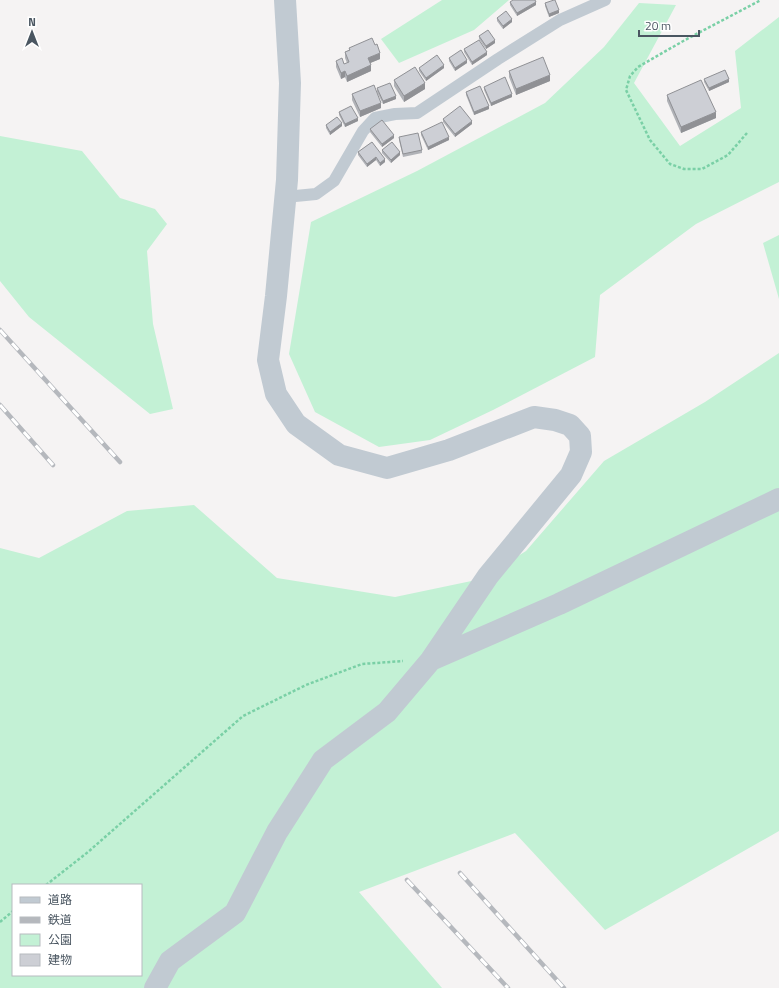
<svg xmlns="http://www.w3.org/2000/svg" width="779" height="988" viewBox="0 0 779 988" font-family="'Titillium Web','Noto Sans JP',sans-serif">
  <rect width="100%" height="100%" fill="#f5f3f3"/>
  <path fill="#c3f1d5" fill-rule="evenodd" d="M442 0H509L474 30 399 63 381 39Z
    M639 3 676 5 634 83 680 146 741 108 735 51 779 17V182L696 224 600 295 595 357 493 410 430 440 379 447 315 412 289 354 311 222 417 171 545 103 604 47Z
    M0 136 82 151 120 198 155 209 167 224 147 251 153 324 173 409 150 414 29 317 0 281Z
    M779 235V299L763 243Z
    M779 353V831L605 930 515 833 359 892 442 988H0V548L39 558 127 511 194 505 277 578 395 597 481 579 526 551 604 461 705 402ZM13 885H141V975H13Z"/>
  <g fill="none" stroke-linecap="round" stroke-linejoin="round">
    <path stroke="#7ad0a6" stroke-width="2.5" stroke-dasharray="3 2" stroke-linecap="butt" d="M747 133 728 155 702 169H684L670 164 650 140 626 90 630 76 638 67 685 40 761 0
      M46 885 88 852 243 716 306 685 362 664 403 661
      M0 922 13 911"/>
    <path stroke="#c1cad2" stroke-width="12" d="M285 197 316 194 334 181 363 131 375 118 395 114 417 113 498 59 560 20 605 0"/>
    <path stroke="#c1cad2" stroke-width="22" d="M431 660 559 604 779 499
      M155 988 170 961 235 913 277 832 323 760 387 712 431 660 488 576 571 475 581 452 580 436 570 425 555 420 534 417 449 450 387 468 339 455 296 424 276 394 268 360 276 296 287 180 290 83 285 0"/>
    <g stroke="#b5b8bd" stroke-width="4.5">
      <path id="rail" d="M0 330 120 462
        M0 405 53 465
        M460 873 564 988
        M407 880 508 988"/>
    </g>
    <use href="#rail" stroke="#fff" stroke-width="3" stroke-dasharray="9" stroke-linecap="butt"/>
  </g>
  <path fill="#b0b2b7" d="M510 2 536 5 517 16 510 5Z
    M545 3 559 13 549 17 545 6Z
    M497 18 512 22 503 29 497 21Z
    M479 36 495 43 486 49 479 39Z
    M349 48 380 59 370 63 371 71 347 82 345 77 341 79 336 67V61L344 64 347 63 345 58V52L349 50Z
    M464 49 487 55 472 65 464 52Z
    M449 58 467 63 455 71 449 61Z
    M419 68H444L426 81 419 71Z
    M509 71 550 81 516 95 509 77Z
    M704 79 729 82 709 91 704 82Z
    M394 80 425 89 404 102 394 86Z
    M484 87 512 97 491 106 484 90Z
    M377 88 396 99 383 104 377 92Z
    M466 92 489 109 474 115 466 95Z
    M352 94 381 108 360 117 352 100Z
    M667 95 716 118 681 133 667 101Z
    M339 112 358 121 345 127 339 115Z
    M443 119 472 124 455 137 443 122Z
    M326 125 342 126 330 135 326 128Z
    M370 129 394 138 382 147 370 132Z
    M421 132 449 140 428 150 421 135Z
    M399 137 422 150V153L403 157 399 140Z
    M372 142 385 162 380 166 376 160 367 167 358 155V152Z
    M382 150 400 155 391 163 382 153Z"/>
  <path fill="#909195" d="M536 2V5L517 16V13Z
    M559 10V13L549 17V14Z
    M512 19V22L503 29V26Z
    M495 40V43L486 49V46Z
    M487 52V55L472 65V62Z
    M380 53V59L368 64V58Z
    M467 60V63L455 71V68Z
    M371 65V71L347 82V76Z
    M444 65V68L426 81V78Z
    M345 71V77L341 79V73Z
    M550 75V81L516 95V89Z
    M729 79V82L709 91V88Z
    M425 83V89L404 102V96Z
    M512 94V97L491 106V103Z
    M396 96V99L383 104V101Z
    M381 103V108L360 117V111Z
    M489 106V109L474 115V112Z
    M716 112V118L681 133V127Z
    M358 118V121L345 127V124Z
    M472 121V124L455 137V134Z
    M342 123V126L330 135V132Z
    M394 135V138L382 147V144Z
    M449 137V140L428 150V147Z
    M400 152V155L391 163V160Z
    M376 157V160L367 167V164Z
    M385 159V162L380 166V163Z"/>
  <path fill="#cdcfd5" stroke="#909195" d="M513 0H535L536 2 517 13 510 2Z
    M554 0H555L559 10 549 14 545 3Z
    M506 11 512 19 503 26 497 18Z
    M488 30 495 40 486 46 479 36Z
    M372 38 375 45 377 44 380 53 368 58 371 65 347 76 345 71 341 73 336 61 342 58 344 64 349 62 345 52 350 50 349 48Z
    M479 40 487 52 472 62 464 49Z
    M461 50 467 60 455 68 449 58Z
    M437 55 444 65 426 78 419 68Z
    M543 57 550 75 516 89 509 71Z
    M415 67 425 83 404 96 394 80Z
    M725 70 729 79 709 88 704 79Z
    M505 77 512 94 491 103 484 87Z
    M701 80 716 112 681 127 667 95Z
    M390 83 396 96 383 101 377 88Z
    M374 85 381 103 360 111 352 94Z
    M480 86 489 106 474 112 466 92Z
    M351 106 358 118 345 124 339 112Z
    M460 106 472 121 455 134 443 119Z
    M337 117 342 123 330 132 326 125Z
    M382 120 394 135 382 144 370 129Z
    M442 122 449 137 428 147 421 132Z
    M418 133 422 150 403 154 399 137Z
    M372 142 385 159 380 163 376 157 367 164 358 152Z
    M392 142 400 152 391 160 382 150Z"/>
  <rect x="12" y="884" width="130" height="92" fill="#ffffff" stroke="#b7bbc0"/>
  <rect x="20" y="897" width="20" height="6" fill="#c1cad2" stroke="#b7bbc0"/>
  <text x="48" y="904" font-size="12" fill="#4a5661">道路</text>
  <rect x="20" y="917" width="20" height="6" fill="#b5b8bd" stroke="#b7bbc0"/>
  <text x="48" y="924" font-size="12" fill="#4a5661">鉄道</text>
  <rect x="20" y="934" width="20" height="12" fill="#c3f1d5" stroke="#b7bbc0"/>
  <text x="48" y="944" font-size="12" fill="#4a5661">公園</text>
  <rect x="20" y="954" width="20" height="12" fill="#cdcfd5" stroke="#b7bbc0"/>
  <text x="48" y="964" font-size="12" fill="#4a5661">建物</text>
  <g transform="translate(32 32)" stroke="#ffffff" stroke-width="3" paint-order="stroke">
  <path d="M0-3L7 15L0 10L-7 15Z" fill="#4a5661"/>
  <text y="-6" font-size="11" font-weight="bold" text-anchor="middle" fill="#4a5661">N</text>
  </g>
  <path d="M639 30v6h60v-6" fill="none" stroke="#4a5661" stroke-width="2"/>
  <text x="645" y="30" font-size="12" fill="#4a5661" stroke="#ffffff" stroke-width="3" paint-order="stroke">20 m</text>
</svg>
